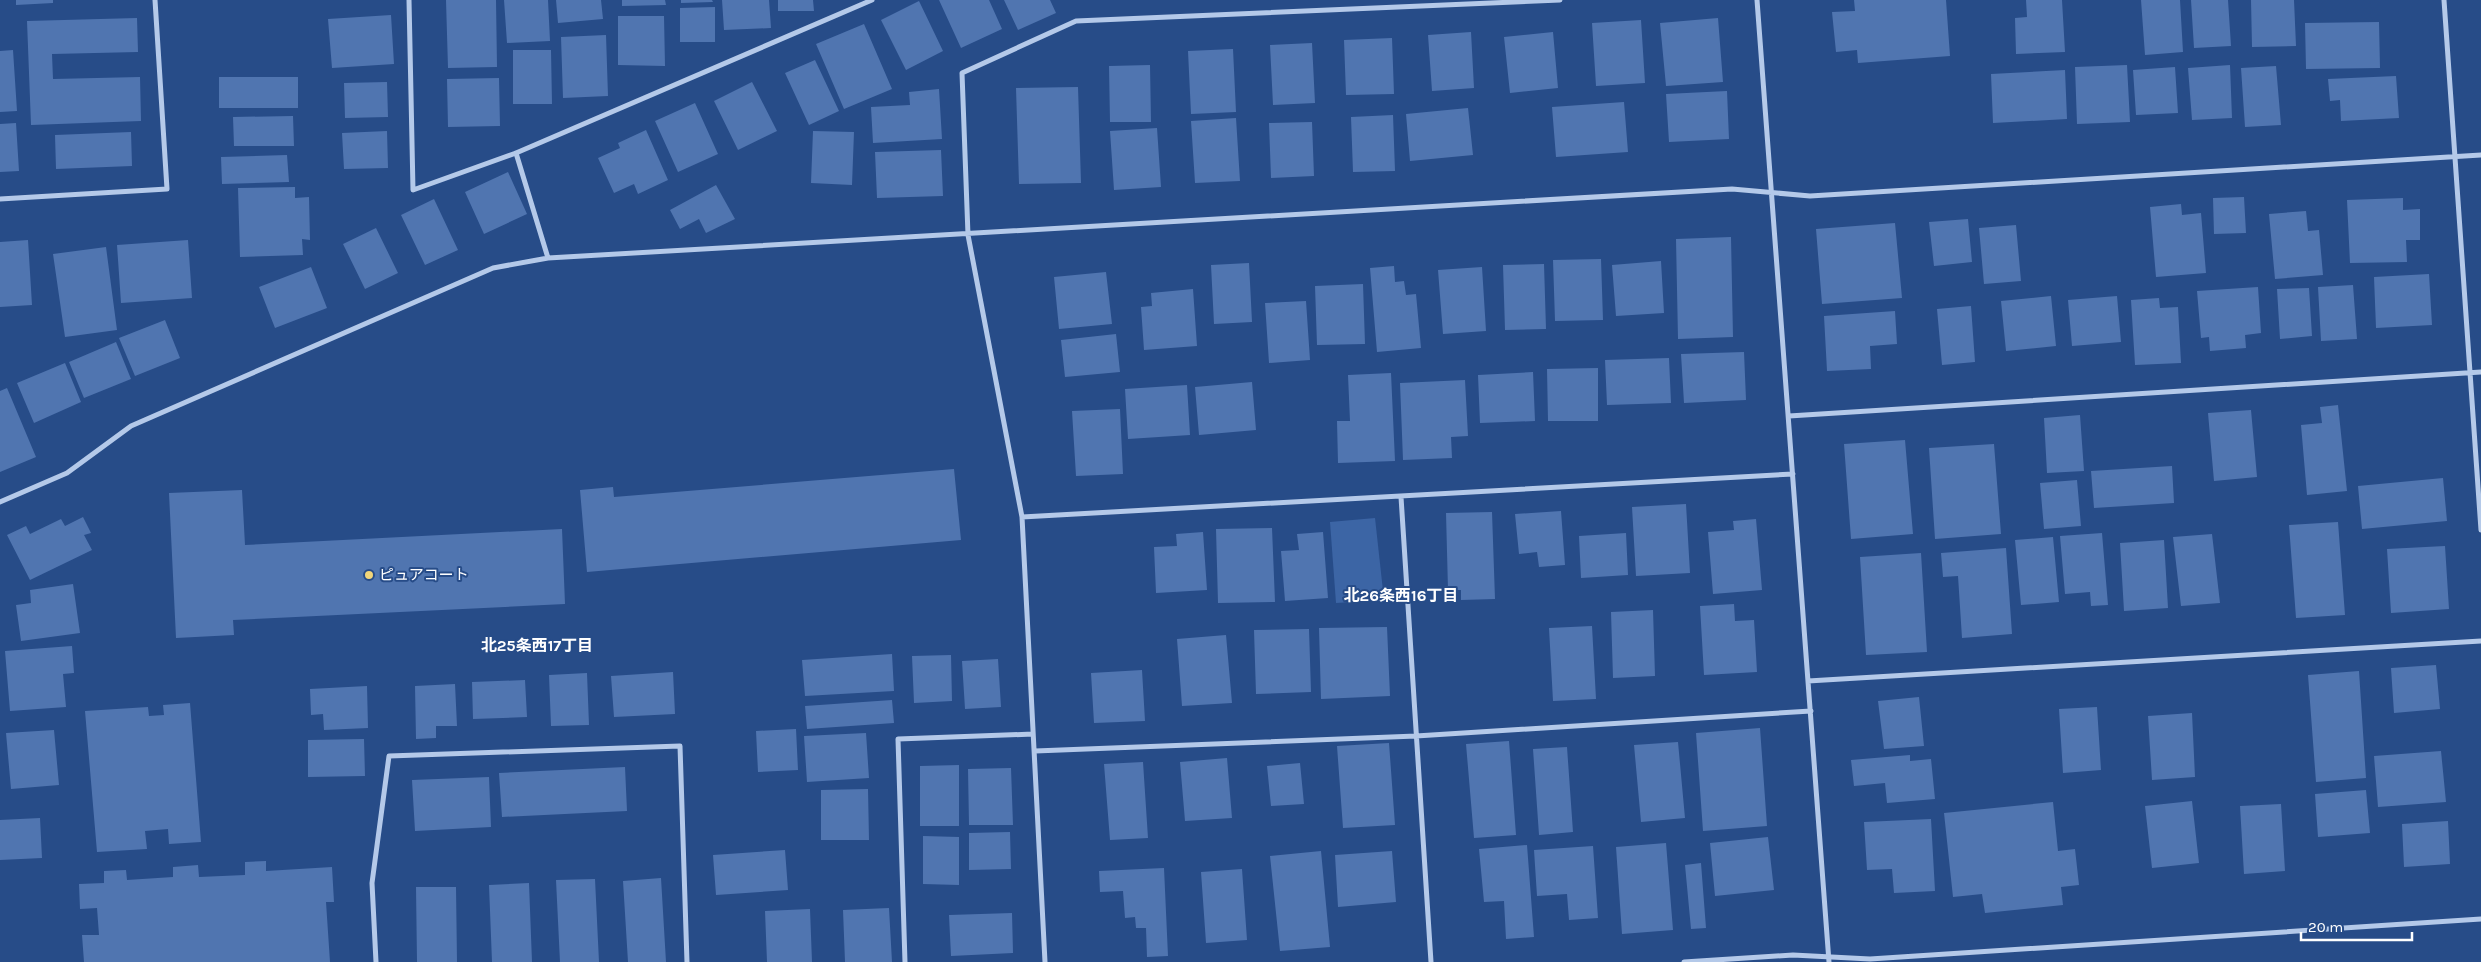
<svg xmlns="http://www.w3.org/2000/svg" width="2481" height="962" viewBox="0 0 2481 962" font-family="Karla,'Noto Sans JP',sans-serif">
  <rect width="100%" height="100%" fill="#274c88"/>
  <path fill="#3c65a5" d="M1375 518 1384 600 1336 603 1330 522Z"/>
  <path fill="#5075b0" d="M16 0H53V3L16 5Z
    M446 0H496L497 67 448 68Z
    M504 0H548L550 41 507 43Z
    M556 0H601L603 19 558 23Z
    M622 0H665L666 5 622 6Z
    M681 0H712L713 2 681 3Z
    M722 0H769L771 28 724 30Z
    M778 0H813L814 11H778Z
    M939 0H989L1002 29 961 48Z
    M1004 0H1050L1056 13 1018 30Z
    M1854 0H1946L1950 56 1858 63 1857 50 1836 52 1832 12 1855 11Z
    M2026 0H2062L2065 52 2016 54 2015 18 2027 17Z
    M2141 0H2180L2183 52 2145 55Z
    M2191 0H2228L2231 46 2194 48Z
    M2251 0H2294L2296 46 2252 47Z
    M919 1 943 51 906 70 881 20Z
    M715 7V42H680V8Z
    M391 15 394 64 332 68 328 19Z
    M618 16H664L665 66 618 65Z
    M137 18 138 52 52 54 53 79 140 77 141 121 31 125 27 21Z
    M1718 18 1723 82 1666 86 1660 23Z
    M1641 20 1645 83 1596 86 1592 23Z
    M2379 22 2380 68 2306 69 2305 23Z
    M864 24 892 89 844 109 816 44Z
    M1471 32 1474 88 1432 91 1428 35Z
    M1553 32 1558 88 1510 93 1504 37Z
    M606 35 608 96 563 98 561 37Z
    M1392 38 1394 94 1346 95 1344 40Z
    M1312 43 1315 103 1273 105 1270 45Z
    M1233 49 1236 112 1191 114 1188 51Z
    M13 50 17 111 0 112V51Z
    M513 50H551L552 104H513Z
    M815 60 839 111 809 125 785 73Z
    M1150 65 1151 122H1110L1109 66Z
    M2127 65 2130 122 2077 124 2075 67Z
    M2230 65 2232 118 2192 120 2188 68Z
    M2276 66 2281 125 2245 127 2241 68Z
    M2175 67 2178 113 2136 115 2133 70Z
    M2065 70 2067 119 1993 123 1991 74Z
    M2396 76 2399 118 2341 121 2340 100 2330 101 2328 79Z
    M219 77H298V108H219Z
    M499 78 500 126 448 127 447 79Z
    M387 82 388 117 345 118 344 83Z
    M752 82 777 131 738 150 714 101Z
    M1078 87 1081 183 1019 184 1016 88Z
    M939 89 942 139 873 143 871 107 910 105 909 92Z
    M1727 91 1729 139 1669 142 1666 94Z
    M1624 102 1628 152 1556 157 1552 107Z
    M695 103 718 154 678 172 655 121Z
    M1468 108 1473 155 1410 161 1406 114Z
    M1393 115 1395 171 1353 172 1351 117Z
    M293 116 294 146H234L233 117Z
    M1236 118 1240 181 1195 183 1191 121Z
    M1312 122 1314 176 1271 178 1269 123Z
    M16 123 19 171 0 172V124Z
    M1157 128 1161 187 1114 190 1110 131Z
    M646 130 668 180 638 194 634 184 614 193 598 158 620 148 618 143Z
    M387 131 388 168 344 169 342 133Z
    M813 131 854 132 852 185 811 183Z
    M131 132 132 166 56 169 55 135Z
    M941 150 943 196 877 198 875 152Z
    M287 155 289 182 222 184 221 157Z
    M508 172 527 214 484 234 465 192Z
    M716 185 735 219 706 233 699 219 680 229 670 210Z
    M295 187V198L309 197 310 240 302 239 303 255 240 257 238 188Z
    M2244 197 2246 233 2214 234 2213 198Z
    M2403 198V210L2420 209V240H2406L2407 262 2350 263 2347 200Z
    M434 199 458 250 425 265 401 215Z
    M2181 204 2182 215 2201 213 2206 273 2156 277 2150 207Z
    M2306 211 2308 231 2319 230 2323 275 2275 279 2269 214Z
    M1968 219 1972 262 1934 266 1929 222Z
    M1895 223 1902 298 1822 304 1816 229Z
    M2016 225 2021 281 1984 284 1979 228Z
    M376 228 398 273 365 289 343 244Z
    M1731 237 1733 337 1678 339 1676 239Z
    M28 240 32 305 0 307V242Z
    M188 240 192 298 121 303 117 245Z
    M106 247 117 330 65 337 53 254Z
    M1601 259 1603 320 1555 321 1553 260Z
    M1661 261 1664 313 1616 316 1612 265Z
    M1249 263 1252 322 1214 324 1211 265Z
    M1544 264 1546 329 1505 330 1503 265Z
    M1394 266 1395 282 1404 281 1406 295 1416 294 1421 348 1377 352 1370 268Z
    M311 267 327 308 275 328 259 287Z
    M1482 267 1486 331 1443 334 1438 270Z
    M1106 272 1112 324 1059 329 1054 277Z
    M2429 274 2432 325 2376 328 2374 277Z
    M1363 284 1365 344 1317 345 1315 286Z
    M2353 285 2357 339 2321 341 2318 287Z
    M2258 287 2261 333 2245 335 2246 348 2210 351 2209 337 2201 338 2197 291Z
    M2309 288 2312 336 2280 339 2277 289Z
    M1193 289 1197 346 1144 350 1141 307 1152 306 1151 293Z
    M2051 296 2056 346 2006 351 2001 301Z
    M2117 296 2121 342 2072 346 2068 300Z
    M2159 298 2160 308 2178 307 2181 363 2135 365 2131 300Z
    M1306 301 1310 360 1269 363 1265 303Z
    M1971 306 1975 362 1942 365 1937 309Z
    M1895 311 1897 344 1870 346 1871 369 1827 371 1824 316Z
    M165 320 180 358 135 376 119 338Z
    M1116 334 1120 372 1065 377 1061 340Z
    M116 342 131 379 84 398 69 362Z
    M1744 352 1746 400 1684 403 1681 354Z
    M1669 358 1671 403 1607 405 1605 360Z
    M65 363 81 402 34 423 17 383Z
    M1598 368V421H1548L1547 369Z
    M1533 372 1535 421 1480 423 1478 375Z
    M1391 373 1395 461 1338 463 1337 421H1350L1348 375Z
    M1465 380 1468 436 1451 437 1452 458 1403 460 1400 383Z
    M1252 382 1256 430 1199 435 1195 387Z
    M1187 385 1190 435 1128 439 1125 389Z
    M7 388 36 457 0 472V391Z
    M2338 405 2347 491 2307 495 2301 425 2322 423 2320 407Z
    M1120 409 1123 474 1076 476 1072 411Z
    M2251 410 2257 477 2214 481 2208 413Z
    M2080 415 2084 471 2047 473 2044 418Z
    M1905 440 1913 534 1851 539 1844 444Z
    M1994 444 2001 534 1935 539 1929 448Z
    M2172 466 2174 503 2094 508 2091 471Z
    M954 469 961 540 587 572 580 490 613 487 614 497Z
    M2443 478 2447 521 2362 529 2358 486Z
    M2077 480 2081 526 2044 529 2040 483Z
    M242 490 245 545 562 529 565 604 233 620 234 635 176 638 169 493Z
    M1686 504 1690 573 1636 576 1632 507Z
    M1561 511 1565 565 1539 567 1537 552 1519 554 1515 514Z
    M1492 512 1495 599 1461 600V590H1448L1446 513Z
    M83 517 91 533 84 535 92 550 30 580 7 535 26 526 30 534 61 519 65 526Z
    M1756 519 1762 590 1713 594 1708 532 1734 530 1733 521Z
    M2338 522 2345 615 2296 618 2289 525Z
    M1272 528 1275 602 1218 603 1216 529Z
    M1203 532 1207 590 1156 593 1154 547 1177 546 1176 534Z
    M1323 532 1328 598 1285 601 1281 551 1299 550 1297 534Z
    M1626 533 1628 575 1581 578 1579 536Z
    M2102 533 2108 605 2091 606 2090 592 2065 594 2060 536Z
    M2212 534 2220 603 2181 606 2173 537Z
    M2053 537 2059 602 2021 605 2015 540Z
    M2164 540 2168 608 2124 611 2120 543Z
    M2445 546 2449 609 2391 613 2387 549Z
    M2006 548 2012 634 1962 638 1958 576 1943 577 1941 553Z
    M1921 553 1927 652 1866 655 1860 557Z
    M73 584 80 633 21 641 16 605 31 603 30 590Z
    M1734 604 1735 621 1754 620 1757 672 1704 675 1700 606Z
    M1653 610 1655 676 1613 678 1611 612Z
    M1592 626 1596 699 1553 701 1549 628Z
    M1387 627 1390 696 1321 699 1319 628Z
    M1309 629 1311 692 1256 694 1254 630Z
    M1226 635 1232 703 1182 706 1177 639Z
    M72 646 74 673 63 674 66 707 10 711 5 651Z
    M892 654 894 691 805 696 802 660Z
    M951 655 952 701 914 703 912 656Z
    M998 659 1001 707 965 709 962 661Z
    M2436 665 2440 709 2394 713 2391 668Z
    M1142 670 1145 721 1094 723 1091 673Z
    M2359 671 2366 778 2316 782 2308 675Z
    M673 672 675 714 614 717 611 676Z
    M587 673 589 725 551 726 549 675Z
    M525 680 527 717 473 719 472 682Z
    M455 684 457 726H436V738L416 739 415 686Z
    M367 686 368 728 324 730 323 714 311 715 310 689Z
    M1919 697 1924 746 1884 749 1878 701Z
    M892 700 894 723 807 729 805 706Z
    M190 703 201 842 169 844 168 829 145 831 147 849 97 852 85 711 148 707 149 716 164 715 163 705Z
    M2097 707 2101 770 2063 773 2059 709Z
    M2192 713 2195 777 2152 780 2148 716Z
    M1760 728 1767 826 1703 831 1696 733Z
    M796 729 798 770 758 772 756 731Z
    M54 730 59 785 11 789 6 733Z
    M866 733 869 778 807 782 804 736Z
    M364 739 365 776 308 777V740Z
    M1509 741 1516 835 1474 838 1466 744Z
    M1678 742 1685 818 1641 822 1634 745Z
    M1389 743 1395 825 1343 828 1337 746Z
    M1567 747 1573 832 1539 835 1533 749Z
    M2441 751 2446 802 2378 807 2374 756Z
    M1910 755V761L1931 759 1935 799 1887 803 1885 783 1854 786 1851 760Z
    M1227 758 1232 818 1185 821 1180 762Z
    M1143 762 1148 838 1110 840 1104 764Z
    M1300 763 1304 804 1271 806 1267 766Z
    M959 765V826H920V766Z
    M625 767 627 811 502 817 499 773Z
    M1011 768 1013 825H969L968 769Z
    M489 777 491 827 415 831 412 780Z
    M868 789 869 840H821V790Z
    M2366 790 2370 833 2318 837 2315 794Z
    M2192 801 2199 863 2152 868 2145 806Z
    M2053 802 2058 851 2075 849 2079 885 2061 887 2063 905 1985 913 1982 894 1953 897 1944 813Z
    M2281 804 2285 871 2244 874 2240 806Z
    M40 818 42 858 0 860V820Z
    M1931 819 1935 891 1894 893 1892 869 1867 870 1864 822Z
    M2448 821 2450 864 2404 867 2402 824Z
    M1010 832 1011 869 969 870V833Z
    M923 836 959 837V885L923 884Z
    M1768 837 1774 890 1715 896 1710 843Z
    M1666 843 1673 930 1622 934 1616 847Z
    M1527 845 1534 937 1506 939 1504 901 1484 902 1479 849Z
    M1593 846 1598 918 1569 920 1567 894 1537 896 1534 850Z
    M785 850 788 890 716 895 713 855Z
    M1321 851 1330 947 1280 951 1270 856Z
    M1392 851 1396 902 1338 907 1335 855Z
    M266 861V871L332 867 334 902H326L330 962H84L82 935H99L97 908 80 909 79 884 104 883V871L126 870 127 880 173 877V867L198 865 199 877 245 875V862Z
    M1701 863 1706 928 1691 929 1685 865Z
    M1164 868 1168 956 1147 957 1146 928H1136L1135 917 1125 918 1123 891 1100 892 1099 871Z
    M1242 869 1247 940 1206 943 1201 872Z
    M661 878 666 962H628L623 881Z
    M595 879 599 962H560L556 880Z
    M529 883 532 962H492L489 885Z
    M416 887H456L457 962H417Z
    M889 908 892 962H845L843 910Z
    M810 909 812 962H767L765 911Z
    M1012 913 1013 953 951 956 949 915Z"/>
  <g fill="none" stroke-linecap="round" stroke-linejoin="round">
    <path stroke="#b4c9e9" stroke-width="5" d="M409 0 413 190 516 153 872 0
      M1757 0 1829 962
      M2444 0 2481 530
      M516 153 548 258
      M0 199 167 189 155 0
      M1789 416 2481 372
      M1401 497 1431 962
      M0 502 67 473 131 426 493 268 548 258 1732 189 1810 196 2481 155
      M1022 517 1793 474
      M1808 681 2481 641
      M1035 751 1416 736 1811 711
      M376 962 372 883 389 756 680 746 687 962
      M905 962 898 739 1033 734
      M1045 962 1022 517 968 235 962 73 1076 21 1560 0
      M1684 962 1793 955 1870 959 2481 919"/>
  </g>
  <circle fill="#f1d57a" stroke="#274c88" stroke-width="2" cx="369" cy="575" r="5"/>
  <g text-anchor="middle" stroke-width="4" stroke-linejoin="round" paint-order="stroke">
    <g font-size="15" fill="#fff" stroke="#274c88" text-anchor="start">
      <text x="379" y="580">ピュアコート</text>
    </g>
    <g font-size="16" font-weight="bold" fill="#fff" stroke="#274c88">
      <text x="1401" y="601">北26条西16丁目</text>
      <text x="537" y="651">北25条西17丁目</text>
    </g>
  </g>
  <path d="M2301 932v8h111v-8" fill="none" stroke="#ffffff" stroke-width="2.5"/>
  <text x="2308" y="932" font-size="15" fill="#ffffff" stroke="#274c88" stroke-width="4" paint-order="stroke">20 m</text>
</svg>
